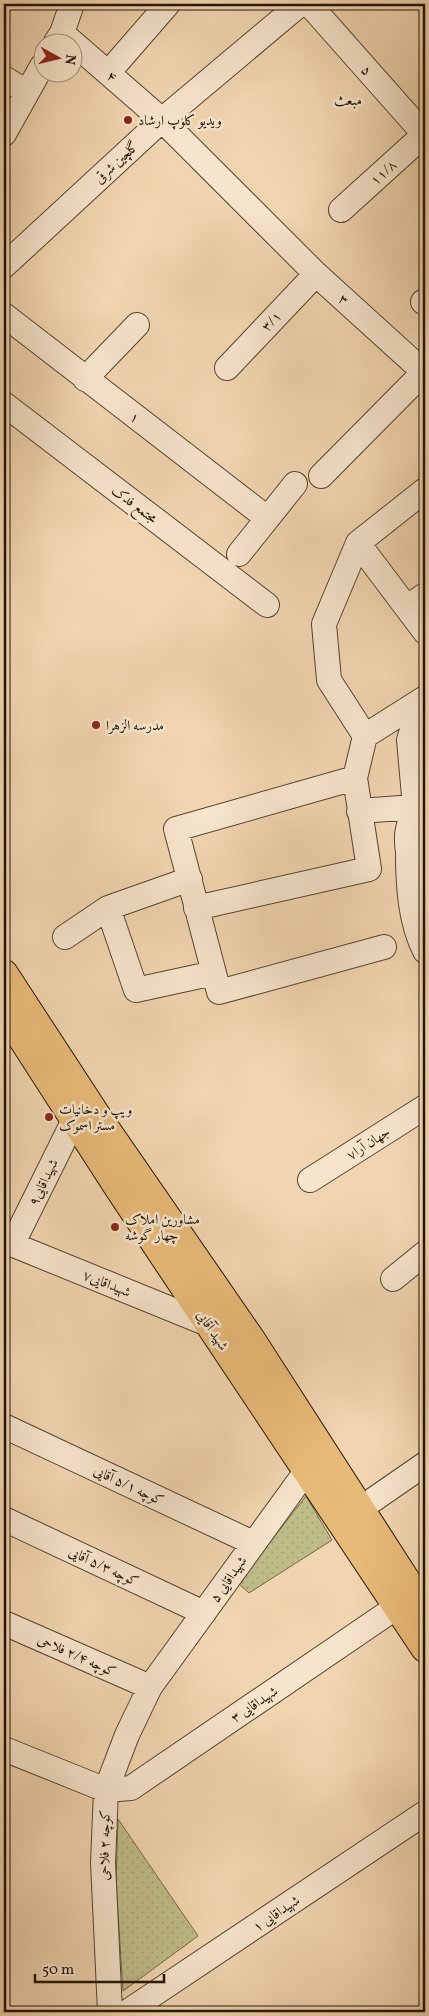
<svg xmlns="http://www.w3.org/2000/svg" width="429" height="2016" viewBox="0 0 429 2016" font-family="Vollkorn,Amiri,serif">
  <defs>
    <pattern id="park-dots" width="8" height="8" patternUnits="userSpaceOnUse" patternTransform="scale(1.25)"><rect width="8" height="8" fill="#bfbc88"/><path d="M2 2h.1M6 6h.1" fill="none" stroke="#a4a174" stroke-width="1.8" stroke-linecap="round"/></pattern>
  </defs>
  <rect width="100%" height="100%" fill="#f1d5b0"/>
  <filter id="stains"><feTurbulence type="fractalNoise" baseFrequency=".004" numOctaves="4"/><feColorMatrix values="0 0 0 0 .2 0 0 0 0 .09 0 0 0 0 .02 0 0 0 .5 -.17"/></filter>
  <radialGradient id="worn" r=".72"><stop offset=".6" stop-color="#630" stop-opacity="0"/><stop offset="1" stop-color="#630" stop-opacity=".3"/></radialGradient>
  <path fill="url(#park-dots)" stroke="#706846" d="M306 1496 332 1540 249 1593 238 1583Z
    M118 1819 198 1936 123 1991 116 1882Z"/>
  <g fill="none" stroke-linecap="round" stroke-linejoin="round">
    <g stroke="#56442f" stroke-width="26">
      <path id="minor" d="M309 4 425 135
        M62 33 162 120 316 274 424 372 321 476
        M56 42 62 33 72 4
        M108 73 168 4
        M4 78 27 92
        M4 134 42 66
        M341 210 425 134
        M4 266 162 120 300 4
        M423 302 425 301
        M4 315 267 518
        M227 368 316 274
        M85 379 137 325
        M4 404 267 605
        M358 543 425 632
        M239 554 295 484
        M407 607 425 595
        M365 736 329 680 324 624 358 543 425 490
        M355 778 176 829 219 992 384 947
        M425 795C417 805 410 816 408 829 406 836 407 845 408 852 408 885 410 922 425 951
        M359 811 415 807 409 740 411 733 425 724
        M108 908 136 990 214 973
        M196 908 369 869 355 778 365 736 425 698
        M65 937 108 908 190 879
        M310 1180 425 1107
        M4 1241 210 1325
        M12 1245 74 1120
        M393 1279 425 1253
        M4 1426 253 1543
        M360 1509 425 1464
        M4 1519 204 1613
        M4 1623 150 1687
        M4 1749 106 1790 131 1788 398 1606
        M110 2012 103 1863 106 1790 127 1735 150 1687 307 1470
        M127 2012 425 1813"/>
    </g>
    <g stroke="#221404" stroke-width="30">
      <path id="major" d="M4 974 96 1115 252 1341 425 1610
        M4 1010 118 1187 425 1648"/>
    </g>
    <use href="#minor" stroke="#f6e4cc" stroke-width="24"/>
    <use href="#major" stroke="#e8ba78" stroke-width="28"/>
  </g>
  <g fill="#8f2418" stroke="#f6e4cc" stroke-width="2">
    <circle cx="128" cy="120" r="5"/>
    <circle cx="96" cy="725" r="5"/>
    <circle cx="49" cy="1117" r="5"/>
    <circle cx="115" cy="1227" r="5"/>
  </g>
  <g text-anchor="middle" stroke-width="5" stroke-linejoin="round" paint-order="stroke">
    <g font-size="14" fill="#221404" stroke="#f6e4cc">
      <text transform="translate(367 70) rotate(48)" y="5">۵</text>
      <text transform="translate(112 76) rotate(41)" y="5">۴</text>
      <text transform="translate(116 162) rotate(-43)" y="5">گلچین شرقی</text>
      <text transform="translate(383 172) rotate(-42)" y="5">۱۱/۸</text>
      <text transform="translate(344 299) rotate(42)" y="5">۳</text>
      <text transform="translate(271 321) rotate(-47)" y="5">۳/۱</text>
      <text transform="translate(135 417) rotate(37)" y="5">۱</text>
      <text transform="translate(135 504) rotate(37)" y="5">مجتمع فدک</text>
      <text transform="translate(368 1143) rotate(-33)" y="5">جهان آرا۷</text>
      <text transform="translate(43 1182) rotate(-64)" y="5">شهیداقایی۹</text>
      <text transform="translate(107 1283) rotate(22)" y="5">شهیداقایی۷</text>
      <text transform="translate(213 1330) rotate(56)" y="5">شهید آقایی</text>
      <text transform="translate(129 1485) rotate(25)" y="5">کوچه ۵/۱ آقایی</text>
      <text transform="translate(104 1566) rotate(25)" y="5">کوچه ۵/۳ آقایی</text>
      <text transform="translate(228 1579) rotate(-55)" y="5">۵ شهیداقایی</text>
      <text transform="translate(77 1655) rotate(24)" y="5">کوچه ۲/۴ فلاحی</text>
      <text transform="translate(254 1704) rotate(-34)" y="5">۳ شهیداقایی</text>
      <text transform="translate(104 1845) rotate(-89)" y="5">کوچه ۲ فلاحی</text>
      <text transform="translate(276 1913) rotate(-34)" y="5">۱ شهیداقایی</text>
    </g>
    <g font-size="14" fill="#221404" stroke="#f6e4cc" text-anchor="start">
      <text x="138" y="125">ویدیو کلوپ ارشاد</text>
      <text x="106" y="730">مدرسه الزهرا</text>
      <text x="59" y="1114">ویپ و دخانیات<tspan x="59" dy="16">مستر اسموک</tspan></text>
      <text x="125" y="1224">مشاورین املاک<tspan x="125" dy="16">چهار گوشه</tspan></text>
    </g>
    <g font-size="15" fill="#221404" stroke="#f6e4cc">
      <text x="348" y="105">مبعث</text>
    </g>
  </g>
  <rect width="429" height="2016" fill="none" stroke="#f1d5b0" stroke-width="20"/>
  <rect x="5" y="5" width="419" height="2006" fill="none" stroke="#221404" stroke-width="2.5"/>
  <rect x="10" y="10" width="409" height="1996" fill="none" stroke="#221404"/>
  <g transform="translate(58 58) rotate(98)"><circle r="24" fill="#f6e4cc" stroke="#a1917c"/>
  <path d="M0-4L9 19L0 12L-9 19Z" fill="#8f2418"/>
  <text y="-8" font-size="14" font-weight="bold" text-anchor="middle" fill="#221404">N</text>
  </g>
  <path d="M35 1974v8h129v-8" fill="none" stroke="#221404" stroke-width="2.5"/>
  <text x="42" y="1974" font-size="15" fill="#221404" stroke="#f6e4cc" stroke-width="4" paint-order="stroke">50 m</text>
  <rect width="100%" height="100%" filter="url(#stains)"/>
  <rect width="100%" height="100%" fill="url(#worn)"/>
</svg>
